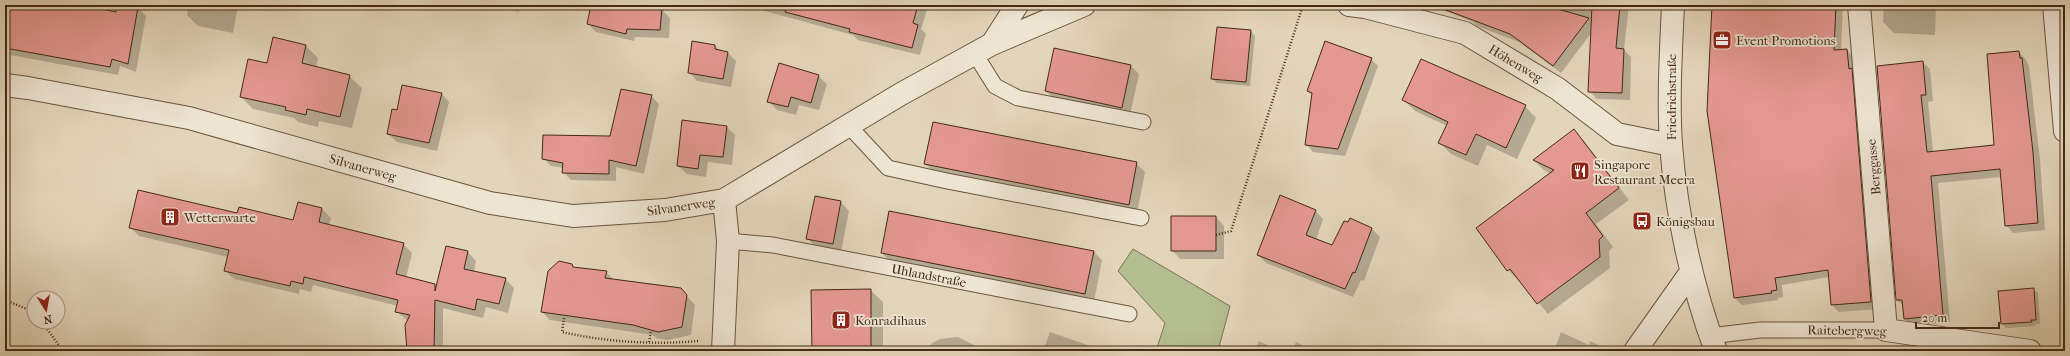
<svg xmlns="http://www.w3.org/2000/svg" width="2070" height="356" viewBox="0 0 2070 356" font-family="'IM FELL French Canon',serif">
  <rect width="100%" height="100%" fill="#e3d5ba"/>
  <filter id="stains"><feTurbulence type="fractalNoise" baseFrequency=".005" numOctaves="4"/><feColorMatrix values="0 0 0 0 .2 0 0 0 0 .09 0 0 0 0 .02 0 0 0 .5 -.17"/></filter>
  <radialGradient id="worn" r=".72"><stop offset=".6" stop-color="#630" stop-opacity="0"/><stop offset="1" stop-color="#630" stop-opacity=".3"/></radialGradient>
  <path fill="#b4bd90" stroke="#7c7352" d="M1133 249 1230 306 1218 351H1156L1165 323 1118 271Z"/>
  <path fill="#0003" d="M5 5H77L116 13 118 5 138 8 146 16 136 72 120 66 118 75 5 54Z
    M189 5H238L233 33 198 26 187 15Z
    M489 5H520L519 12Z
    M592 5H628L644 9H661L670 18 669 38 635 37 634 41 596 32 588 24Z
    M743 5H922L927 10 921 29 926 34 920 55 858 40 853 35Z
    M1428 5H1629L1624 50 1631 57 1630 100 1597 99 1589 91 1592 32 1561 73 1519 42 1477 26 1472 21Z
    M1713 5H1843L1841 51 1847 50 1854 58 1878 309 1839 312 1832 305 1829 277 1782 285 1783 297 1778 298V300L1742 305 1735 298 1708 111Z
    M1884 5H1936L1935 35 1894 33 1883 22Z
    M1218 28 1251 31 1255 36 1250 86 1217 83 1212 78Z
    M306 46 318 58 316 68 349 76 362 88 352 128 319 121 318 127 298 122 294 118 253 109 241 97 267 64Z
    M715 46 720 51 728 53 736 61 731 87 697 81 689 72Z
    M2019 52 2026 60 2029 66 2040 160 2045 230 2013 233 2006 225 2001 177 1938 183 1950 322 1912 326 1905 319 1904 306 1897 300 1922 62 1930 69 1933 101 1928 102 1933 152 1995 146Z
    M1371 59 1378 66 1345 156 1313 152 1306 144 1313 96 1308 91Z
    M1131 66 1139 74 1130 115 1054 99 1046 91Z
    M818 76 827 84 819 110 799 105 796 115 777 110 768 101Z
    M441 93 449 102 437 151 397 142 388 134 398 111Z
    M651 96 659 104 644 174 616 167V181L571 180 563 172 564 168 551 166 543 158 610 138Z
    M1403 99 1525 106 1536 118 1517 159 1487 145 1478 166 1451 154 1439 142 1447 126 1415 111Z
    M727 127 735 135 732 165 708 162 706 177 687 174 678 166Z
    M1574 131 1584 141 1629 200 1596 224 1613 247 1609 251 1610 268 1548 314 1520 280 1519 281 1508 270 1551 174 1545 171 1534 161Z
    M1136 163 1145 172 1137 213 934 172 925 164Z
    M816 197 841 202 849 211 841 252 816 247 807 238Z
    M298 204 322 209 331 218 329 226 403 244 412 253 406 278 434 285 437 287 468 252 476 261 474 272 505 279 514 288 508 313 486 307 483 318 443 308V351H406L408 349V321L396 311 398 306 313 285 311 292 300 289 299 294 234 279 225 271 228 257 139 236 130 227 238 214 294 221Z
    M1315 210 1323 219 1316 240 1332 247 1350 220 1372 229 1380 237 1364 281 1361 280 1353 297 1266 263 1258 255Z
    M1216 217 1224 226V259H1180L1172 250Z
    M1094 252 1102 260 1094 302 890 261 882 253Z
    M571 265 574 268 606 272 614 280 680 289 695 305 691 335 667 340 656 338 653 335 550 320 542 312Z
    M2033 289 2038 293 2040 324H2035L2036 326 2006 328 2002 323Z
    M870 290 883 302V351H813Z
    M1050 332 1105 351H1043Z
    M1561 332 1589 345 1590 341 1612 351H1554Z
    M958 337 974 345 980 351H927L932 343 940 339Z
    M1259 341 1280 351H1254Z
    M1296 342 1314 351H1292Z"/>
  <path fill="#e49892" stroke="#442914" d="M5 5H82L116 12 117 5 138 7 128 64 112 59 110 67 5 48Z
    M591 5H632V7L662 8 660 30 627 29 626 34 587 24Z
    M786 5H918L913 23 918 25 912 48 849 32 850 29 785 12Z
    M1438 5H1544L1589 18 1553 66 1510 34 1438 7Z
    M1592 5H1620L1616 48 1624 49 1622 93 1588 92Z
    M1712 5H1836L1834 50 1847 49 1849 69 1852 68 1871 302 1831 305 1828 270 1775 278 1777 290 1771 291 1772 293 1734 298 1707 111Z
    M1217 27 1251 30 1246 82 1211 79Z
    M273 37 306 45 302 63 350 75 340 117 307 109 306 115 285 110 286 107 240 97 248 59 267 63Z
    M692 41 715 45V49L728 52 723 79 688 73Z
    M1325 41 1372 58 1338 149 1305 145 1312 93 1307 91Z
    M1054 48 1131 65 1122 108 1045 91Z
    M2019 51 2020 58H2022L2033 152 2038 223 2005 226 2000 169 1931 176 1943 315 1904 319 1902 300H1896L1877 66 1923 61 1926 95H1921L1927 152 1994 145 1987 54Z
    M1421 59 1526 105 1506 148 1476 134 1466 155 1438 143 1448 122 1402 100Z
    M779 63 819 75 811 103 791 97 788 107 767 102Z
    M402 85 442 93 429 143 387 134 392 109 397 110Z
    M621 89 652 95 636 166 609 160V174L562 173 563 163 542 159 543 135 610 136Z
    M682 120 727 126 723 157 700 155 698 169 677 166Z
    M933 122 1137 162 1129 205 924 164Z
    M1574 129 1619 188 1586 213 1603 236 1599 240 1600 257 1537 304 1510 269 1507 271 1476 228 1554 170 1533 160Z
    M138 190 237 213 239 207 293 220 298 202 322 208 319 222 404 243 396 274 435 284V291L446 246 468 251 464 269 506 278 499 304 477 299 475 310 435 300 434 351H407L405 325 410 315 395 312 398 300 304 277 303 284 291 281 290 286 224 271 229 250 129 228Z
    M1280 195 1316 210 1306 235 1332 245 1344 221 1348 222 1350 218 1372 228 1355 273 1353 272 1345 289 1257 255Z
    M815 196 841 201 833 244 806 239Z
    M889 211 1094 251 1085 294 881 253Z
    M1171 216H1216V251H1171Z
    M559 261 572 264 573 267 607 271 605 278 681 288 687 295 682 327 658 332 633 325 541 312 548 271Z
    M2034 288 2036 320H2031L2032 322 2001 324 1998 291Z
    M871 289V351H812L811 290Z"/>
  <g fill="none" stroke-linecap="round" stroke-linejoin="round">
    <g stroke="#6c543e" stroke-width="17">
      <path id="lane" d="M975 54 995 86 1018 98 1143 122
        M848 125 888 168 947 181 1141 218
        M728 241 773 245 1129 314
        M1710 336 1760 330H1886"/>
    </g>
    <g stroke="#6c543e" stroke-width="24">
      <path id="street" d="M1349 5 1365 7 1465 33 1558 89 1617 134 1671 145
        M1673 5C1671 51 1668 98 1671 144 1676 213 1692 287 1716 351
        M1859 5 1886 330 2030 351
        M2054 5 2065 131
        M992 44 1017 5
        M5 85 28 88 189 118 490 203 573 216 665 210 724 200 901 94 992 44 1084 5
        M723 351 728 241 724 200
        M1635 351 1691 272"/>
    </g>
    <path stroke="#442914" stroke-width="2.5" stroke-dasharray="1 2" stroke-linecap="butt" d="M1216 235 1231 231 1303 5
      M5 300 34 312
      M564 318 562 332C606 342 653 345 698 341
      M42 322 63 351
      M649 342 651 331"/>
    <use href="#lane" stroke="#ede4d2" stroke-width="15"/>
    <use href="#street" stroke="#ede4d2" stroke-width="22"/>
  </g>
  <defs>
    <g id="office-square" transform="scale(1)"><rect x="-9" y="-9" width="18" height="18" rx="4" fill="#8f2418" stroke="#ede4d2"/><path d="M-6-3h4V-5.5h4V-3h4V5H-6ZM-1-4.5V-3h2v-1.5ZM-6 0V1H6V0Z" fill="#fff"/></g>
    <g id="restaurant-square" transform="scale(1)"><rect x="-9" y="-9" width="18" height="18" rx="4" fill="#8f2418" stroke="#ede4d2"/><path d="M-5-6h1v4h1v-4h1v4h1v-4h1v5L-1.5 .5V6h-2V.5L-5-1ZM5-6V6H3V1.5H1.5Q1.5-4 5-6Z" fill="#fff"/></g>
    <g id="building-square" transform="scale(1)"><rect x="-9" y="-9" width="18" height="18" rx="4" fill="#8f2418" stroke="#ede4d2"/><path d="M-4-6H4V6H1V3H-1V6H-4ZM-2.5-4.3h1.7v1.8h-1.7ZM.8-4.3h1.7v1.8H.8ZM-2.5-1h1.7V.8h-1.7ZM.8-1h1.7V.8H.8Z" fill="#fff"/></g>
    <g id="bus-square" transform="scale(1)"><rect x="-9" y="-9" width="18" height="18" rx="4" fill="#8f2418" stroke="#ede4d2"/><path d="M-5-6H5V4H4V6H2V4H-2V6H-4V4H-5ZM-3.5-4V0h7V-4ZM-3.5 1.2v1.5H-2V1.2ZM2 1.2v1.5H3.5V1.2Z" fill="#fff"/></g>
  </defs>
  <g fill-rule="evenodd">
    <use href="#office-square" x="1722" y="40"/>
    <use href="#restaurant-square" x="1580" y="171"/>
    <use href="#building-square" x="170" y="217"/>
    <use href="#bus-square" x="1642" y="221"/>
    <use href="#building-square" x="841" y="320"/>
  </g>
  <g text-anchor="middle" stroke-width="3.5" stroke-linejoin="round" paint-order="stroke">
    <g font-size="13" fill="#442914" stroke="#ede4d2" text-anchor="start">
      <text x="1736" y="45">Event Promotions</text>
      <text x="1594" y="169">Singapore<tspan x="1594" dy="15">Restaurant Meera</tspan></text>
      <text x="184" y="222">Wetterwarte</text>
      <text x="1656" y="226">Königsbau</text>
      <text x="855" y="325">Konradihaus</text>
    </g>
    <g font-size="13" fill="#442914" stroke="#ede4d2">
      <text transform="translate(1516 63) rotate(31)" y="5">Höhenweg</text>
      <text transform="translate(1671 97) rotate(-90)" y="5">Friedrichstraße</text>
      <text transform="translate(363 167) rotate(16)" y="5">Silvanerweg</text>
      <text transform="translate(1873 167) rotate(-95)" y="5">Berggasse</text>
      <text transform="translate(681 206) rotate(-8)" y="5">Silvanerweg</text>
      <text transform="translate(929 275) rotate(11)" y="5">Uhlandstraße</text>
      <text transform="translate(1847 330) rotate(1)" y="5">Raitebergweg</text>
    </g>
  </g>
  <rect width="2070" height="356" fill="none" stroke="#e3d5ba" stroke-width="20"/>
  <rect x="6" y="6" width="2058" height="344" fill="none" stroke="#442914" stroke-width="2"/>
  <rect x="10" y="10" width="2050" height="336" fill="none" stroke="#442914"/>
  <g transform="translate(46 310) rotate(169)"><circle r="19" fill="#ede4d2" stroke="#a99986"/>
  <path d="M0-3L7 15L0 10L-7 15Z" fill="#8f2418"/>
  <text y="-6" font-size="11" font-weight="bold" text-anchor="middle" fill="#442914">N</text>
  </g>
  <path d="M1916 322v6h83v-6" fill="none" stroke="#442914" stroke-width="2"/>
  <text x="1922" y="322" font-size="12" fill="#442914" stroke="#ede4d2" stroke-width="3" paint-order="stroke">20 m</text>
  <rect width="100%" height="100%" filter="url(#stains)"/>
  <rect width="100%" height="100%" fill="url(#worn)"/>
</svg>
